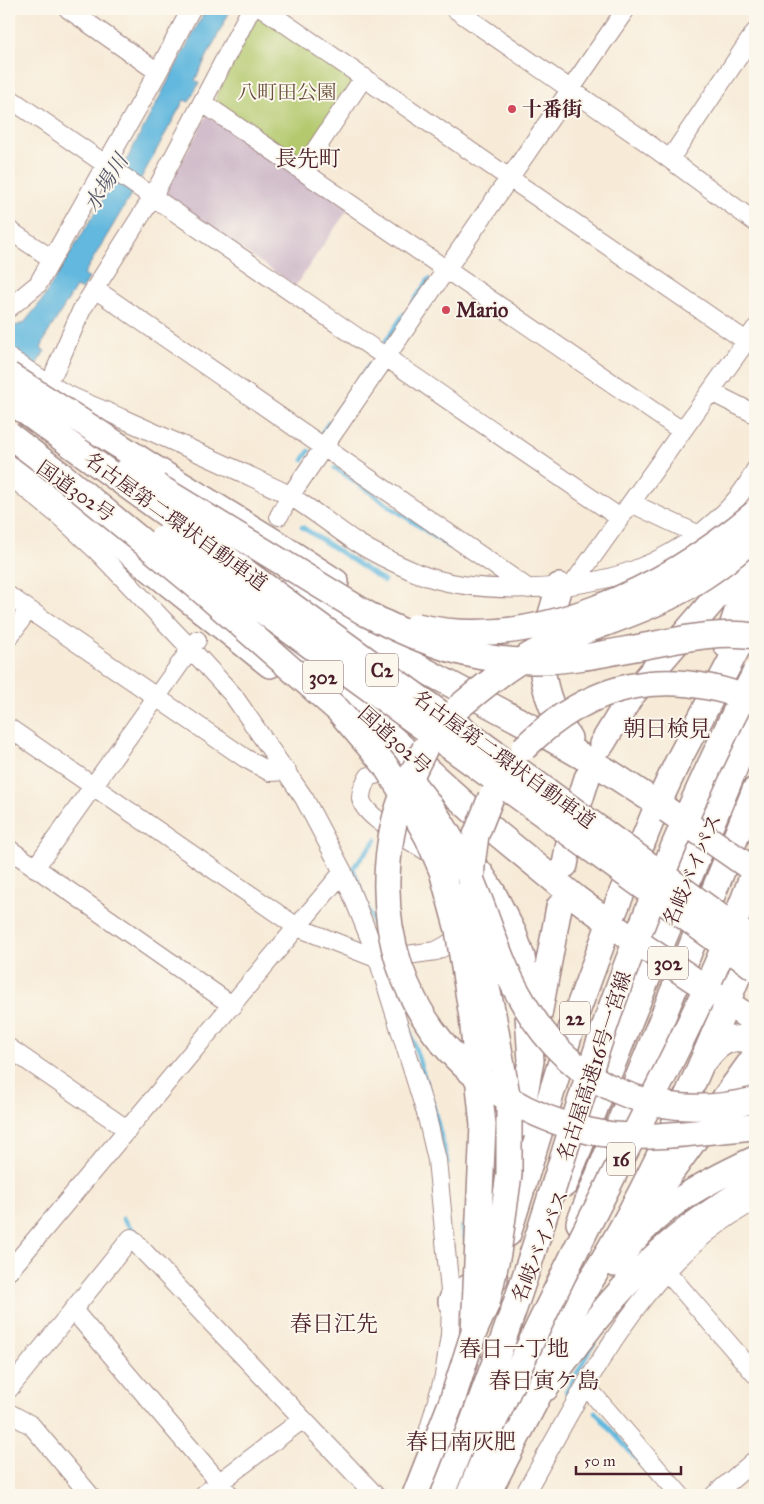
<svg xmlns="http://www.w3.org/2000/svg" width="764" height="1504" viewBox="0 0 764 1504" font-family="'IM FELL Great Primer','Noto Serif JP',serif">
  <rect width="100%" height="100%" fill="#fbf7ec"/>
  <filter id="ink" filterUnits="userSpaceOnUse"><feTurbulence type="fractalNoise" baseFrequency=".02" numOctaves="2"/><feDisplacementMap in="SourceGraphic" scale="10" xChannelSelector="R" yChannelSelector="G"/><feConvolveMatrix kernelMatrix="1 2 1 2 8 2 1 2 1" color-interpolation-filters="sRGB"/></filter>
  <filter id="wash" filterUnits="userSpaceOnUse"><feTurbulence type="fractalNoise" baseFrequency=".0096" numOctaves="4" result="noise"/><feDisplacementMap in="SourceGraphic" scale="20" xChannelSelector="R" yChannelSelector="G"/><feGaussianBlur stdDeviation="1.12" result="paint"/><feColorMatrix in="noise" values="0 0 0 0 0 0 0 0 0 0 0 0 0 0 0 0 0 1.4 0 .05"/><feComposite in="paint" operator="in"/></filter>
  <g filter="url(#wash)">
    <rect width="100%" height="100%" fill="#f7ebd8"/>
    <path fill="#d1bdcb" d="M207 115 349 208 295 286 167 198 165 192Z"/>
    <path fill="#b4c96e" stroke="#7f744c" d="M261 17 355 81 302 159 217 102 216 97 256 19Z"/>
    <path fill="#62b8de" stroke="#566c84" d="M206 9H231L195 80 199 83 189 102 184 100 140 180 84 274 89 278 82 290 76 287 46 336 41 349 45 351 9 405V328L24 323 41 302 125 163Z"/>
    <g fill="none" stroke-linecap="round" stroke-linejoin="round">
      <path stroke="#62b8de" stroke-width="4.5" d="M413 302 429 279
        M385 342 404 314
        M359 380 369 365
        M336 412 344 402
        M322 433 329 422
        M303 460 309 451
        M335 468 449 547
        M302 527 384 581
        M375 928 353 868 376 840
        M398 992 434 1109 448 1163
        M123 1219 136 1233
        M462 1227 467 1246
        M9 1372 12 1367 16 1370 17 1368
        M569 1394 566 1392 594 1343 588 1341
        M595 1412 668 1495"/>
    </g>
  </g>
  <g filter="url(#ink)">
    <g fill="none" stroke-linecap="round" stroke-linejoin="round">
      <g stroke="#a08582" stroke-width="20">
        <path id="minor" d="M68 9 158 72
          M264 9 746 341
          M455 9 642 139 755 222
          M9 98 620 518
          M203 103 682 431
          M670 159 755 32
          M302 170 364 77
          M9 230 52 259
          M95 289 529 589
          M9 308 38 284 158 72 191 9
          M9 358C25 368 42 380 59 390 78 401 100 408 121 418 166 438 211 458 256 479 267 485 279 489 290 496 313 510 334 527 356 542 375 554 396 564 417 573 475 596 575 592 634 570 680 553 734 515 755 470
          M55 371 82 309 152 198 251 9
          M711 392 755 414
          M9 475 58 515 99 553 191 649 233 695 304 798 343 872 378 959 426 1113 437 1160 451 1301 450 1335 444 1376 427 1436
          M631 503 697 534
          M279 516 290 496 626 9
          M573 584 755 329
          M9 596 245 758 270 772 287 771
          M9 637 28 610
          M9 728 297 927 378 959 436 951 447 945 455 939 463 927
          M390 772 369 776C365 782 361 790 361 798 363 820 421 844 437 859
          M9 849 233 1006
          M35 868 197 640
          M9 1048 128 1130
          M755 1083 753 1106 755 1124
          M9 1271 343 872
          M667 1272 755 1374
          M73 1310 230 1495
          M586 1386 680 1495
          M9 1389 131 1238 375 1495
          M9 1413 31 1425 90 1495
          M203 1495 303 1419
          M524 1495C585 1388 641 1262 755 1201
          M714 1495 755 1460"/>
      </g>
      <g stroke="#a08582" stroke-width="28">
        <path id="highway" d="M9 459 105 533 270 665
          M154 468 276 543 336 582
          M559 586C554 607 545 629 543 650 539 681 552 713 569 738
          M290 590 362 637 531 727 609 772 667 810
          M232 603 299 656 347 697 498 834 576 898 622 932
          M726 645 754 559
          M602 744 631 696 755 552
          M462 854 481 874 492 891 514 934 522 957 526 985 531 1061 519 1125
          M565 865 572 826 587 778
          M715 994 755 1022
          M537 1026 559 907
          M707 1058C719 1041 735 1033 755 1043
          M565 1184 633 1013 755 719
          M644 1210 755 1056
          M579 1223 755 790
          M508 1234 574 1020 610 922 658 804 678 761 755 615
          M615 1264C653 1210 697 1186 755 1159
          M451 1301C462 1286 478 1284 495 1279
          M546 1388C585 1330 629 1274 685 1231 707 1213 731 1199 755 1184
          M510 1407C550 1343 594 1280 630 1213 677 1125 716 1033 752 940
          M461 1444 468 1376 471 1364
          M441 1495 468 1428
          M469 1495 497 1427
          M487 1495 551 1371"/>
      </g>
      <use href="#minor" stroke="#fff" stroke-width="18"/>
      <use href="#highway" stroke="#fff" stroke-width="25"/>
      <g stroke="#a08582" stroke-width="28" stroke-linecap="butt">
        <path id="highway-bridge" d="M9 375 154 468
          M9 400 755 942
          M9 435 64 477 194 584 338 710 385 765 410 805 428 838 442 871 458 930 472 1017 483 1125 474 1332
          M129 469 367 614C423 643 472 662 537 661 570 661 603 654 635 648 674 641 715 630 755 636
          M162 538 755 968
          M417 626C534 654 668 587 755 513
          M459 707C482 688 506 668 532 654 576 631 625 619 669 597 700 581 731 559 755 536
          M425 748C417 765 407 782 401 800 392 824 388 852 387 878 383 1004 469 1104 589 1131 643 1143 701 1131 755 1127
          M524 748C591 681 667 666 755 701
          M412 783C441 817 464 859 480 901 492 932 502 966 519 995 569 1087 654 1124 755 1100
          M667 810 755 871
          M622 932 715 994
          M471 1427C490 1375 510 1323 527 1270 563 1162 593 1050 635 943 670 851 710 760 755 673
          M483 1446C523 1357 565 1270 609 1184 661 1081 716 978 755 869
          M415 1495 452 1401 474 1332 487 1303 498 1253 509 1174V1106L493 1014 472 923 471 889 472 865 476 835 491 797"/>
      </g>
      <use href="#highway-bridge" stroke="#fff" stroke-width="25"/>
    </g>
  </g>
  <g fill="#d1495b" stroke="#fbf7ec" stroke-width="2">
    <circle cx="512" cy="109" r="5"/>
    <circle cx="446" cy="310" r="5"/>
  </g>
  <g text-anchor="middle" stroke-width="4" stroke-linejoin="round" paint-order="stroke">
    <g fill="#fbf7ec" stroke="#7f6065" stroke-width="1">
      <rect x="366" y="653.5" width="32" height="33" rx="4"/>
      <rect x="303" y="660.5" width="40" height="33" rx="4"/>
      <rect x="648" y="946.5" width="40" height="33" rx="4"/>
      <rect x="560" y="1001.5" width="30" height="33" rx="4"/>
      <rect x="607" y="1142.5" width="28" height="33" rx="4"/>
    </g>
    <g font-size="19" font-weight="bold" fill="#4a1f2b">
      <text x="382" y="677">C2</text>
      <text x="323" y="684">302</text>
      <text x="668" y="970">302</text>
      <text x="575" y="1025">22</text>
      <text x="621" y="1166">16</text>
    </g>
    <g font-size="20" fill="#6a523f" stroke="#fbf7ec">
      <text x="287" y="99">八町田公園</text>
    </g>
    <g font-size="20" font-weight="bold" fill="#4a1f2b" stroke="#fbf7ec" text-anchor="start">
      <text x="522" y="116">十番街</text>
      <text x="456" y="317">Mario</text>
    </g>
    <g font-size="20" fill="#4a1f2b" stroke="#fbf7ec">
      <text transform="translate(76 491) rotate(35)" y="7">国道302号</text>
      <text transform="translate(176 521) rotate(36)" y="7">名古屋第二環状自動車道</text>
      <text transform="translate(395 740) rotate(42)" y="7">国道302号</text>
      <text transform="translate(504 759) rotate(36)" y="7">名古屋第二環状自動車道</text>
      <text transform="translate(692 870) rotate(-67)" y="7">名岐バイパス</text>
      <text transform="translate(594 1066) rotate(-72)" y="7">名古屋高速16号一宮線</text>
      <text transform="translate(540 1246) rotate(-68)" y="7">名岐バイパス</text>
    </g>
    <g font-size="21" font-style="italic" fill="#52556a" stroke="#fbf7ec">
      <text transform="translate(106 183) rotate(-58)" y="7">水場川</text>
    </g>
    <g font-size="22" fill="#4a1f2b" stroke="#fbf7ec">
      <text x="308" y="166">長先町</text>
      <text x="667" y="736">朝日検見</text>
      <text x="334" y="1331">春日江先</text>
      <text x="514" y="1356">春日一丁地</text>
      <text x="544" y="1388">春日寅ケ島</text>
      <text x="461" y="1449">春日南灰肥</text>
    </g>
  </g>
  <rect width="764" height="1504" fill="none" stroke="#fbf7ec" stroke-width="30"/>
  <path d="M576 1466v8h105v-8" fill="none" stroke="#4a1f2b" stroke-width="2.5"/>
  <text x="584" y="1466" font-size="15" fill="#4a1f2b" stroke="#fbf7ec" stroke-width="4" paint-order="stroke">50 m</text>
</svg>
